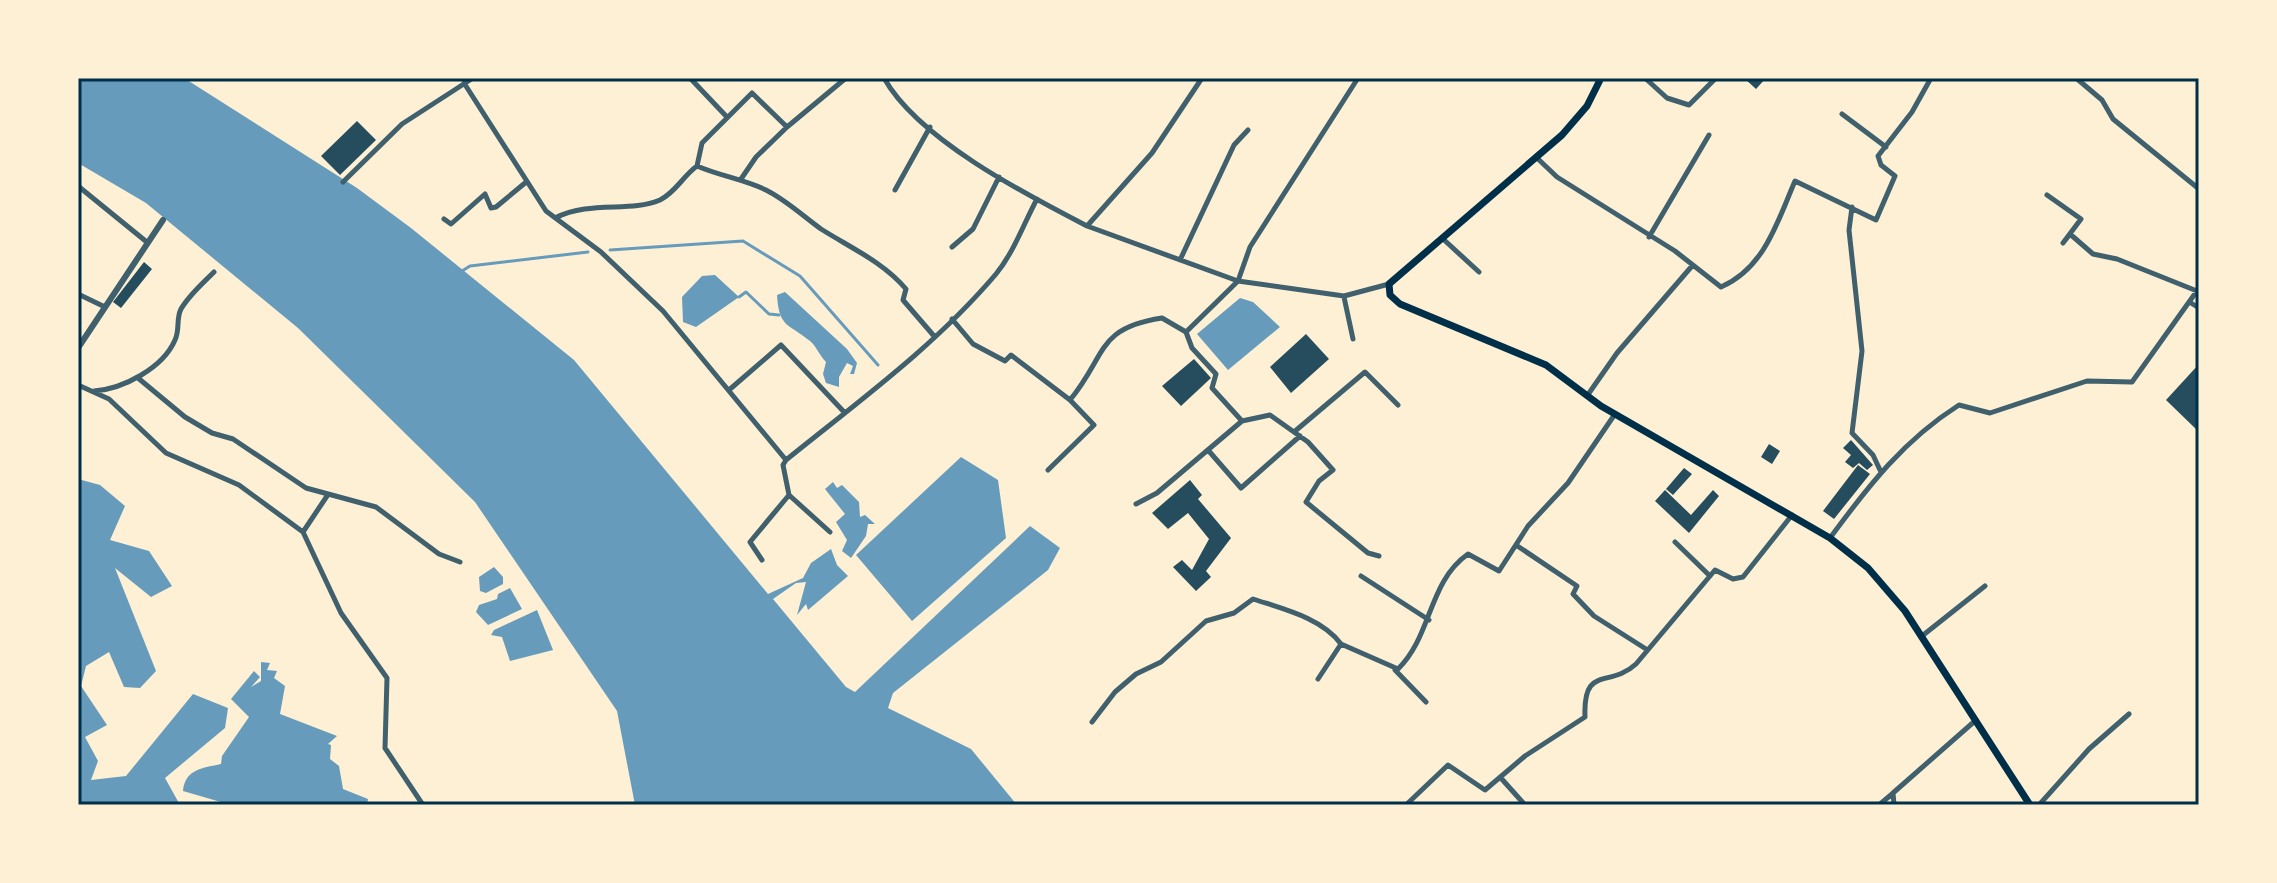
<svg xmlns="http://www.w3.org/2000/svg" width="2277" height="883" viewBox="0 0 2277 883" font-family="'Roboto Condensed',sans-serif">
  <rect width="100%" height="100%" fill="#fdf0d5"/>
  <path fill="#669bbc" d="M78 78H184L357 188 411 228 574 360 768 594 803 578 811 563 831 549 837 565 848 576 808 610 806 604 797 615 806 582 796 583 773 599 846 687 855 692 1030 526 1060 548 1048 570 893 693 888 708 971 749 1017 805H635L617 711 475 502 298 328 146 203 78 163Z
    M715 275 739 297 696 327 683 322 682 297 702 276Z
    M785 292 847 349 857 363 854 374H850L853 366 847 363 839 377V387L826 383 823 374 826 362C819 355 817 347 810 341 788 323 779 328 777 295Z
    M1240 298 1253 302 1280 327 1228 370 1197 334Z
    M961 457 998 480 1006 538 912 621 856 555Z
    M78 479 100 485 125 506 110 540 149 551 172 586 151 597 115 568 156 671 140 688 124 687 109 652 86 666 81 686 107 725 85 737 98 761 91 780 126 776 193 694 228 708 225 728 165 778 180 805H78Z
    M833 482 837 488 842 485 859 502 860 517 865 515 875 524H868L866 536 851 558 842 551 847 540 836 522 845 514 825 489Z
    M494 567 503 577V584L486 593 480 591 479 577Z
    M510 588 522 609 488 625 476 612 479 605 497 599 498 594Z
    M537 610 553 650 510 661 502 637 491 635 494 630Z
    M261 662 270 663 267 670 277 671 274 678 285 686 280 714 337 736 328 744 331 745 330 759 339 766 343 789 368 799 367 805H231L183 791C185 769 203 768 221 764L222 756 249 717 231 699 254 671 260 677 251 687 261 681Z"/>
  <g fill="none" stroke-linecap="round" stroke-linejoin="round">
    <path stroke="#669bbc" stroke-width="3" d="M610 250 743 241 800 276 878 365
      M462 271 470 266 588 252
      M739 297 746 292 769 314 779 315"/>
  </g>
  <path fill="#264d5e" d="M1744 78H1766L1756 89Z
    M357 121 376 140 340 175 321 156Z
    M144 262 152 269 121 308 113 302Z
    M1306 334 1329 359 1291 393 1270 367Z
    M1194 359 1211 378 1181 406 1162 386Z
    M2199 364V432L2166 400Z
    M1851 440 1873 465 1867 470 1859 463 1853 468 1845 462 1851 455 1843 448Z
    M1769 444 1780 451 1772 464 1761 457Z
    M1858 465 1870 474 1834 519 1823 511Z
    M1684 468 1692 474 1673 495 1666 489Z
    M1190 480 1202 495 1198 499 1231 538 1206 571 1211 577 1196 591 1173 567 1182 560 1192 570 1209 539 1188 513 1168 529 1152 513Z
    M1665 490 1691 515 1713 490 1719 496 1689 533 1655 501Z"/>
  <g fill="none" stroke-linecap="round" stroke-linejoin="round">
    <path stroke="#3f606c" stroke-width="5" d="M690 78 726 116
      M884 78C918 139 1025 194 1087 226
      M1202 78 1152 153 1087 226 1238 281 1344 296 1389 284
      M1645 78 1667 98 1689 105 1716 78
      M2076 78 2102 100 2113 119 2199 189
      M464 83 546 211 601 252 663 311 786 460C859 401 935 346 996 274 1014 252 1024 223 1037 199
      M1842 114 1886 147
      M787 127 846 78
      M1536 157 1557 177 1675 251 1721 287C1765 268 1778 220 1795 181L1876 220 1895 176 1881 165 1878 156 1912 112 1931 78
      M697 166 702 143 752 93 787 127 756 157 741 179
      M343 182 402 124 473 78
      M78 186 148 243
      M895 190 930 127
      M2047 195 2081 219 2063 243 2070 234 2093 254 2117 259 2197 291
      M1852 207 1849 230 1862 351 1852 433 1873 455 1880 470
      M555 218C591 200 629 213 660 200 676 192 683 176 697 166 720 176 743 179 766 190 786 200 803 216 821 229 851 248 883 262 906 289L903 300 934 336
      M444 219 451 224 485 194 491 208 496 207 525 183
      M1649 237 1709 135
      M1442 238 1479 272
      M952 247 973 229 999 177
      M1180 260 1234 145 1248 130
      M78 294 105 307
      M1344 297 1353 339
      M2191 303 2199 308
      M952 319 973 344 1005 361 1011 355 1070 400 1094 425 1048 470
      M138 378 185 417 212 433 233 439 306 488 376 507 439 554 460 562
      M78 385 109 399 166 453 239 485 303 532 341 613 387 678 385 748 423 805
      M729 390 781 345 845 413
      M94 391C123 389 163 368 175 340 180 330 176 318 181 309 189 295 203 283 214 272
      M1587 396 1617 353 1692 266
      M1070 400C1107 355 1096 328 1162 318L1186 332
      M1242 421 1270 415 1308 442 1333 470 1319 481 1306 502 1368 553 1379 556
      M1294 432 1365 372 1398 405
      M1208 450 1241 488 1300 436
      M789 495 830 532
      M1136 504 1157 493 1242 421 1212 388 1216 374 1192 348 1186 332 1238 281 1250 247 1358 78
      M303 532 327 496
      M1830 538C1869 485 1904 440 1959 405L1990 413 2087 381 2132 382 2199 288
      M1675 542 1710 576
      M1516 545 1577 586 1573 594 1594 616 1646 649
      M762 560 750 542 789 495 783 465 786 460
      M1361 576 1429 620
      M1922 636 1985 586
      M1395 670 1426 702
      M1318 679 1341 644 1398 669C1432 636 1428 582 1468 554L1499 571 1528 526 1568 483 1615 414
      M1092 722 1115 692 1136 674 1161 662 1206 621 1234 613 1253 599C1283 609 1322 618 1341 644
      M1500 777 1525 805
      M1407 804 1448 765 1485 790 1525 756 1585 717C1583 664 1609 689 1636 664L1715 570 1733 579 1743 577 1792 515
      M1879 805 1892 794
      M1894 805 1893 793 1976 720
      M2039 805 2089 749 2129 714"/>
    <path stroke="#3f606c" stroke-width="6" d="M78 348 163 220"/>
    <path stroke="#003049" stroke-width="7" d="M1601 78 1587 106 1562 135 1389 284 1390 295 1400 304 1546 365 1601 406 1830 538 1868 568 1905 611 2030 805"/>
  </g>
  <rect width="2277" height="883" fill="none" stroke="#fdf0d5" stroke-width="160"/>
  <rect x="80" y="80" width="2117" height="723" fill="none" stroke="#003049" stroke-width="3"/>
</svg>
